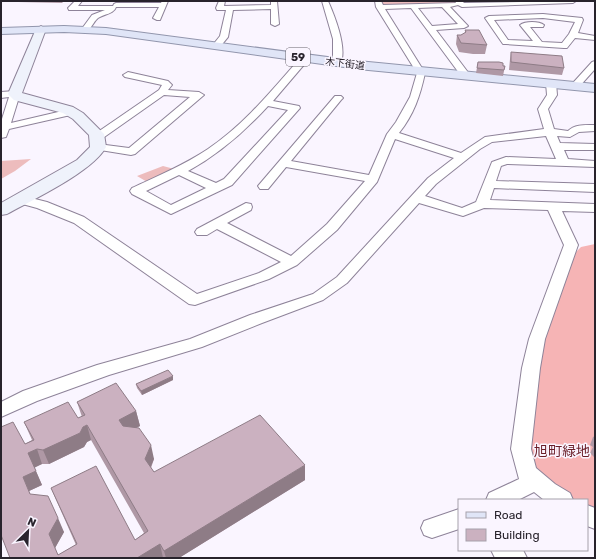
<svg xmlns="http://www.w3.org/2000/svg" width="596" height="559" viewBox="0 0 596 559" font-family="Rubik,'Noto Sans JP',sans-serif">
  <rect width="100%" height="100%" fill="#faf5ff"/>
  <path fill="#edbcbd" d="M380 1H456L460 4 383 7Z
    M31 159 15 171 1 179V161Z
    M163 166 178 170 149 183 137 176Z"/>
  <path fill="#f6b4b5" d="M595 244V513L587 508V500H573L540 478 527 453 537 369 544 341 573 255 581 247Z"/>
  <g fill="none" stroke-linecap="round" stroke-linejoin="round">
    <g stroke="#8e8399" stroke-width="2">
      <path id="street" d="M75 1H82L78 6H113L114 4 116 3H161L162 1H168L160 20H157L153 18 159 7H116C114 14 104 14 98 18 93 22 91 30 85 32L81 30 92 15 105 10H69L68 8Z
        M219 1H225L224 6 271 5V1H277L279 24 275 26 271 24V9L233 10 228 37 219 48H213L212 46 220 36 226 10H217L216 8Z
        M322 1H328C335 17 348 49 340 65L337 66 333 63V39Z
        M375 1H381L383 5 456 3 455 1H462L464 3 576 1 573 3 462 7 458 5 450 7 468 26 464 28 436 30 470 75 465 78 462 77 411 8 385 9 425 73C420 96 414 114 399 133L461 153 485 137 544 129 538 109 547 95 546 83 551 80 556 83 557 95 548 109 554 129 568 131C575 124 585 125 595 125V131L579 132 570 137 557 136 560 143 595 144V150H564L568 159 595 161V167L507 164 501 166 496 181 595 184V192L494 188 490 200 595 204V212L562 211 578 245 545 339 540 368 531 449 536 468 555 484 570 493 573 500H544L534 492 518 500H486L489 493 519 479 511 449 522 368 529 339 564 245 548 210 484 208 463 216 419 203 347 283 323 300 262 323 202 347 109 375 37 401 1 417V402L23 391 97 365 190 339 250 315 313 294 337 277 428 178 454 158 395 139 377 182 337 230 297 265 269 279 195 305 189 304 74 223 37 208 15 202 13 199 15 196 19 195 47 202 84 217 197 294 259 273 281 262 217 229 207 235H197L195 232 197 229 246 203 251 204 252 207 251 210 227 223 291 256 327 224 365 181 286 167 268 189H260L258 186 335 96H341L343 98 341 100 291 161 369 175 387 134 396 122 410 97 417 73 376 7ZM442 7 458 24 432 26 418 8ZM546 136 556 159 506 157 492 162 476 202 462 208 425 196 436 184 480 149 492 142Z
        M543 14 582 18 583 20 578 33 595 36V40L575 38 567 48H564L506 44H503L485 18 489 16ZM543 18 575 22 569 34 562 43 542 42 530 27H543L544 25C539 21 525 21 520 25L533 41 508 40 494 20Z
        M305 55 308 56 309 58 308 60 273 101 299 106 300 108 232 185 171 214 132 194 130 191 132 188C158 176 184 165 208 149 245 124 273 89 302 56ZM268 106 288 110 224 179 216 183 188 171C219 154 244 132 268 106ZM179 175 206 188 171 205 146 191Z
        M595 61V69L578 88H572L570 86 572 84 592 62Z
        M128 72 168 81 172 85 168 90 199 92 204 95 135 154 131 155 94 149 92 147 94 145 98 144 129 148 190 97 164 95 100 140H92L91 138 92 136 159 90 162 85 125 77 123 75Z
        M15 91 20 94 11 123 71 109 76 112 75 114 9 129 6 137 1 138V122L9 97 1 98V92Z
        M587 505 595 508V529L587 526Z
        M459 509V529L432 538 424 535 421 528 424 521Z
        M491 550H523L527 558H495Z"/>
    </g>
    <g stroke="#8e8399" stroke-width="2">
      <path id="secondary" d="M41 26 46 29 22 93 73 107 83 113 104 134 106 147C92 172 34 199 7 214L1 215V203L77 160 90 147 89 135 73 119 63 113 14 100 8 94 36 29Z"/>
    </g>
    <g stroke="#9296ad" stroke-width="2">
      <path id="primary" d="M64 26 106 28 358 61 595 84V92L358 69 106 34 64 32 1 34V28Z"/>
    </g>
    <use href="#street" fill="#fff" fill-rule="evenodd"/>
    <use href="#secondary" fill="#eff2fb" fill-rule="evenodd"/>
    <use href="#primary" fill="#e0e5f7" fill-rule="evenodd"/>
  </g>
  <path fill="#af98a5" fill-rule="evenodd" d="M17 1H64L62 3 18 2Z
    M465 30 487 45 485 54H473L459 52 456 44 457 35H461L465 33Z
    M511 52 564 68 562 75 509 70 510 59Z
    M478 62 505 66 503 76 476 73Z
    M173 380 142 395 137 388 136 384Z
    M77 402 136 411 140 426 136 428 154 459 151 468 154 472 305 480 179 558H10L25 444 32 440 24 422 78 418 82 417ZM91 440 144 533 135 540 51 488 57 502 76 545 58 555 55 548 64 532 30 494 29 491 42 485 34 467 42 464H49L84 447 87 442Z
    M595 436V458L590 453 593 447 590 445 593 437Z"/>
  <path fill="#8e7c86" d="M173 376V380L142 395 141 391Z
    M136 411 140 426 123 434 119 420Z
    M87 425 91 440 87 442 84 447 49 464 43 450Z
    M151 445 154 459 148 473 145 459Z
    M37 449 42 464 34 468 28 453Z
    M305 465V480L179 558H166L164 551Z
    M36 471 42 485 29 491 23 477Z
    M58 518 64 532 55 548 49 534Z
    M160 544 163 558H137Z"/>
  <path fill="#cbb1c0" stroke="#8e7c86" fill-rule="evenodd" d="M465 30H479L487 45 461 43 457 35H461L466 32Z
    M511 52 562 56 564 68 511 62Z
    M478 62H499L503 63V66H505L504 70 477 68Z
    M168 370 173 376 141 391 136 384Z
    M116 383 136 411 119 420 123 426 139 428 151 445 145 459 154 472 260 415 305 465 164 551 160 544 137 558H10L1 535V427L13 422 25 444 34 440 24 422 68 402 78 418 85 415 77 402ZM87 425 148 531 135 540 96 466 51 488 77 544 58 555 49 534 58 518 48 496 30 494 23 477 36 471 28 453 37 449 43 450 80 433 83 427Z"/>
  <g text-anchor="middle" stroke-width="3" stroke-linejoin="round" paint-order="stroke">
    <g font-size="10" fill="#28232c" stroke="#faf5ff">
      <text transform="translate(345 63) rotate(7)" y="4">木下街道</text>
    </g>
    <rect fill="#faf5ff" stroke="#67626b" stroke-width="1" x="286" y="48" width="24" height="18" rx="3"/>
    <g font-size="11" font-weight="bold" fill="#28232c">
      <text x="298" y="61">59</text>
    </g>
    <g font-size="14" fill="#6a1e28" stroke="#faf5ff">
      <text x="562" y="456">旭町緑地</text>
    </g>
  </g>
  <rect width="596" height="559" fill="none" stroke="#28232c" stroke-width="4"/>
  <rect x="458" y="499" width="130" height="52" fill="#faf5ff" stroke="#a6a1ab"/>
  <rect x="466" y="512" width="20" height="6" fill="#e0e5f7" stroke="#a6a1ab"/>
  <text x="494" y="519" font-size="12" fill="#28232c">Road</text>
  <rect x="466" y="529" width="20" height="12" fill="#cbb1c0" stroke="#a6a1ab"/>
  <text x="494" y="539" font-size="12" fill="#28232c">Building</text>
  <g transform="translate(28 531) rotate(24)" stroke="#faf5ff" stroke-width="3" paint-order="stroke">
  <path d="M0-3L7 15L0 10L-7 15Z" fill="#28232c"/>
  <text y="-6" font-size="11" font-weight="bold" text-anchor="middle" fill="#28232c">N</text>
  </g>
</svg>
